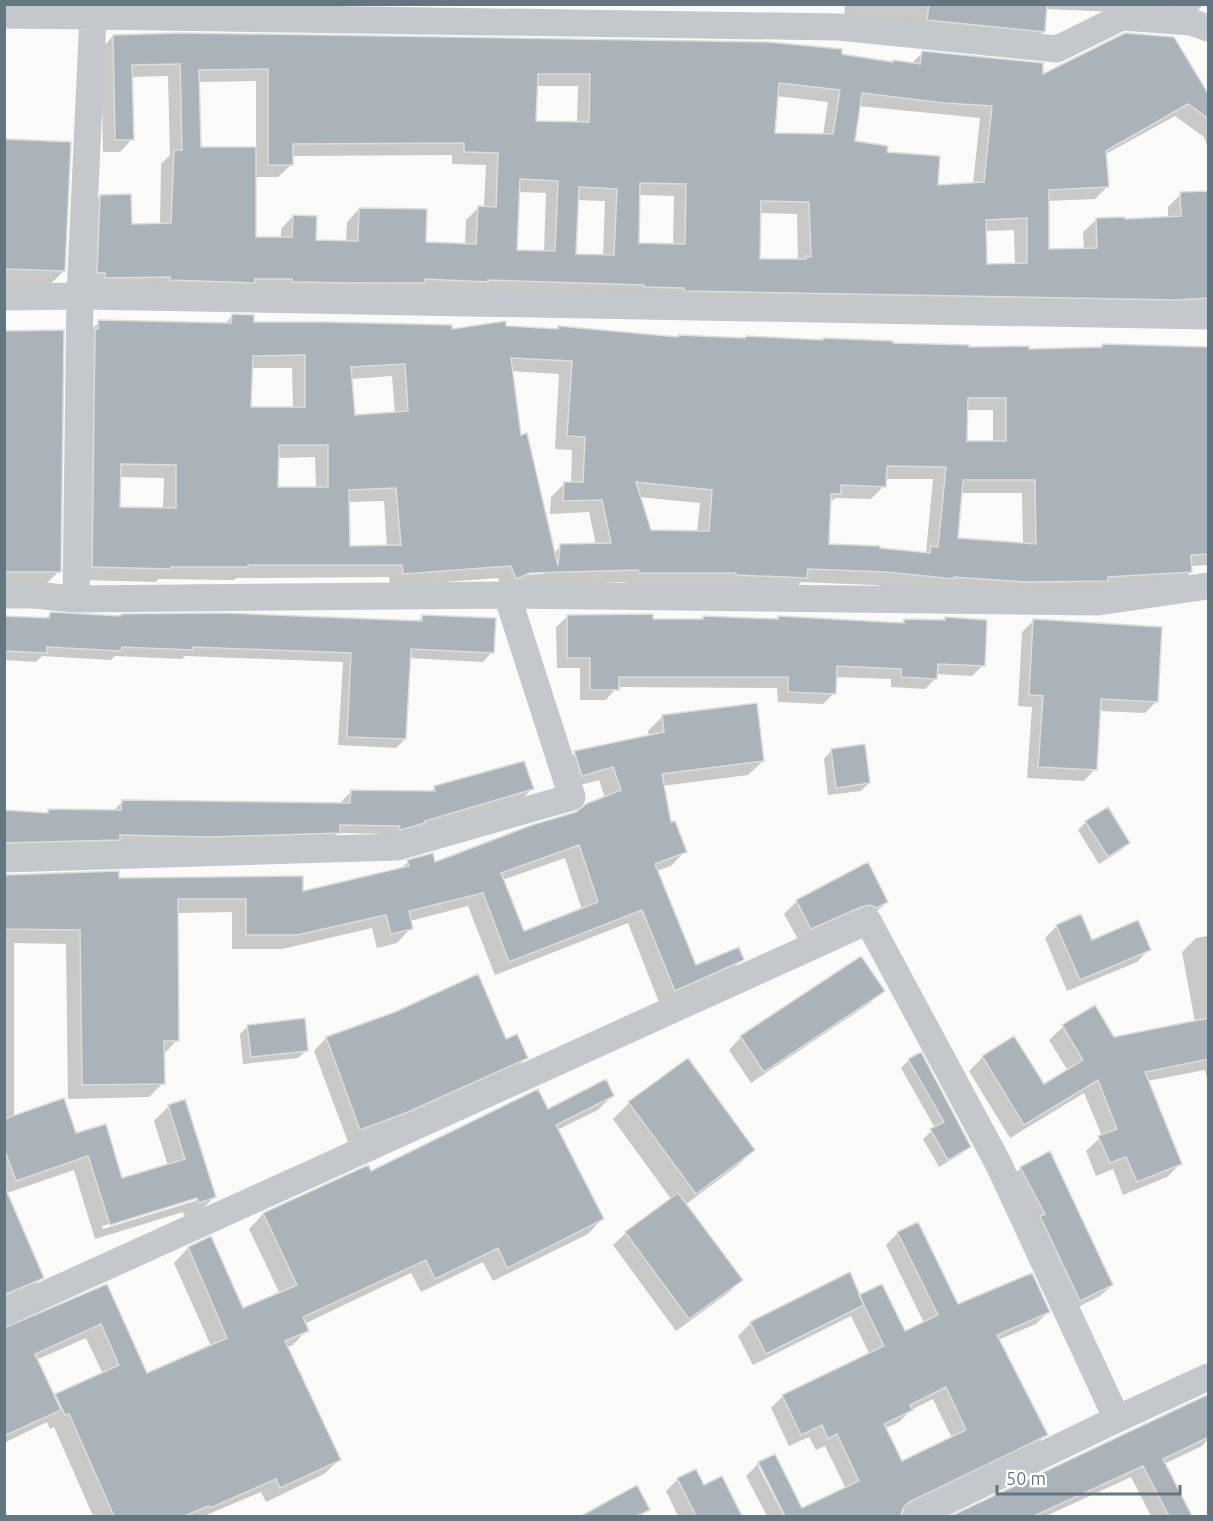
<svg xmlns="http://www.w3.org/2000/svg" width="1213" height="1521" viewBox="0 0 1213 1521" font-family="Ubuntu,sans-serif">
  <rect width="100%" height="100%" fill="#fafaf8"/>
  <path fill="#0003" fill-rule="evenodd" d="M845 4H1204L1193 15 1045 9 1044 31 1031 44 844 23Z
    M113 36 840 56 911 64 922 53 1041 77 1205 92 1208 90V148L1204 137 1175 116 1104 155 1107 187 1095 199 1047 201 1048 250H1084L1083 232 1096 220 1123 221 1168 218V207L1181 194 1208 192V309L93 290 88 209 101 196 130 225H160L161 164 170 155 168 76 131 77 132 139 120 152H103L101 49ZM256 81V149H200L198 82ZM536 86H578L577 123H535ZM776 96 828 102 823 135 773 134ZM859 106 980 118 973 184 936 186 885 153 854 143ZM452 155V164L486 165 484 208H478L466 220 465 245 424 244 359 209 347 222 346 242 315 241 293 216 281 229V238H254V177H278L291 165V156ZM518 192 546 193 544 252 516 251ZM639 195 674 196 673 245 638 244ZM577 200 605 201 603 256 575 255ZM759 213 797 214 798 261 758 260ZM1014 230 1015 265 986 266 985 231Z
    M4 141 64 271 47 287 4 286Z
    M232 316 252 324 451 330 505 327 556 330 558 328 677 338 1028 351 1100 349 1103 346 1208 348V565L1190 566 1191 572 1178 585 1098 589 939 592 873 585 801 582 792 591 626 586 625 582 516 586 503 591 498 578 390 586 389 577 236 578 234 580 158 579 156 582 80 580 86 335 99 322 224 325ZM251 368H292L293 408H250ZM511 371 559 374 555 449 572 450 571 484 565 483 551 497 550 514 589 512 596 545 561 546 554 553 520 437ZM392 376 395 414 354 417 351 379ZM966 410H993V443H965ZM315 457 316 489 277 488V458ZM119 477 164 478 163 509 118 508ZM885 479H933L926 553 827 546 829 504 835 498 871 499 884 486ZM961 493H1022L1023 545 956 540ZM639 497 700 503 697 532 649 531ZM384 501 387 547 349 548 348 502ZM544 571V574L523 575V572Z
    M4 332 59 571 45 585 4 586Z
    M50 614 120 617 417 622 423 616 492 652 483 662 409 658 405 739 396 748 338 745 343 662 185 656 182 659 115 656 111 660 42 656 36 662 4 660V618L45 619Z
    M567 617 652 621 701 620 704 617 775 621 779 617 901 624 904 620 942 622 945 619 983 665 972 676 936 674V678L925 689 891 687V679L835 677 834 693 823 704 778 702 777 688 617 687 606 700H580V668H557L556 627Z
    M1033 621 1157 701 1145 713 1099 711 1095 769 1084 781 1027 778 1032 707 1018 706 1022 632Z
    M663 716 763 761 748 775 662 786 670 824 685 851 671 866 656 871 695 967 742 959 728 974 660 1005 628 923 495 975 468 906 410 921 411 928 397 943 377 948 372 928 282 949H232V912L176 913 177 1040 163 1055V1083L149 1097 68 1099 66 944 14 943V1117L75 1135 122 1180 168 1166 154 1121 169 1106 214 1197 200 1212 184 1216 183 1212 95 1239 74 1170 4 1194V876L118 879 301 892 400 869 408 862 434 864 577 813 605 798 599 780 567 789 560 767 575 753 649 737 648 731ZM565 858 582 910 523 933 502 880ZM198 1197V1200L103 1229 102 1226Z
    M832 750 869 783 861 791 828 795 824 759Z
    M435 787 532 789 523 798 391 838V834L338 833 330 841 4 851V813L46 814 49 811H113L122 802 342 804V801L351 792 430 793Z
    M1086 822 1128 843 1120 851 1099 864 1078 830Z
    M797 901 887 902 874 914 799 941 784 914Z
    M1057 926 1092 942 1149 949 1137 962 1067 991 1045 938Z
    M1208 936V1083L1205 1070 1147 1081 1180 1164 1167 1177 1123 1195 1113 1169 1096 1176 1086 1151 1102 1136 1084 1093 1010 1138 969 1071 983 1057 1014 1038 1043 1086 1068 1071 1049 1040 1063 1027 1094 1008 1113 1038 1195 1022 1182 952 1196 938Z
    M883 991 870 1003 751 1083 729 1050 741 1037Z
    M395 1013 506 1041 526 1058 514 1070 394 1124 348 1142 314 1051 326 1038Z
    M248 1026 307 1050 298 1058 243 1064 240 1034Z
    M920 1054 969 1146 961 1154 939 1167 923 1139 935 1128 901 1068 909 1060Z
    M613 1095 598 1110 557 1130 602 1219 588 1234 493 1281 483 1262 421 1292 411 1273 304 1324 307 1330 293 1345 287 1347 339 1460 324 1474 266 1502 261 1492 204 1516H93L54 1427 50 1429 47 1422 4 1443V1330L106 1286 146 1375 211 1346 174 1263 188 1248 210 1238 242 1310 280 1294 249 1229 263 1214 367 1167 370 1173 547 1111ZM86 1338 103 1374 54 1398 36 1360Z
    M629 1103 754 1150 737 1166 685 1205 741 1280 728 1293 676 1331 613 1245 626 1233 671 1199 613 1119Z
    M1021 1168 1112 1285 1100 1296 1068 1312 1009 1179Z
    M4 1211 42 1277 27 1292 4 1302Z
    M898 1233 957 1306 1048 1312 1036 1324 998 1340 1046 1434 1034 1447 900 1512 899 1516H787L761 1466H758L784 1516H767L746 1476 759 1463 774 1456 802 1510 846 1489 825 1446 816 1450 809 1437 789 1446 771 1408 783 1396 870 1355 851 1316 753 1365 738 1336 751 1323 858 1297 904 1333 924 1323 886 1245ZM933 1399 952 1438 901 1463 884 1429 899 1422 911 1410Z
    M1208 1396V1439L1202 1446 1164 1464 1190 1516H1151L1131 1477 1046 1516H955Z
    M721 1478 740 1516H678L666 1491 678 1479 703 1487Z
    M648 1509 641 1516H588L594 1511Z"/>
  <path fill="#aab3b9" stroke="#dcdcda" stroke-width="1.5" fill-rule="evenodd" d="M929 4H1047L1045 32 927 20Z
    M181 33 768 42 842 49V54L893 62V60L920 64 922 51 1043 63V74L1125 33 1174 37 1209 95V119L1188 104 1106 151 1109 187 1049 190V249L1097 248 1096 218 1125 217V219L1181 216 1180 192 1209 191V298L1177 300 684 291V288L644 287V285L488 280V282L425 279V283H354L292 282V279H255V283L170 280V277L105 278V273H97L100 195 131 194 132 224 171 223 174 150H182L180 64 132 65 134 140H115L113 35ZM268 69V165H293V144L464 143V152L498 153 496 207 478 206 476 244 426 242 427 209 359 208 358 241 316 240 317 216 293 215 292 237H256V147H201L199 70ZM538 74H590L589 122 536 121ZM779 83 840 90 833 134 775 133ZM862 93 944 103 992 106 984 182 938 185 940 156 887 152 888 146 855 141ZM520 179 558 181 555 251 517 250ZM640 183 686 184 685 244 639 243ZM579 187 617 189 614 255 576 254ZM761 201 809 202 811 257 806 256V259H760ZM1027 218V263L987 264 986 220Z
    M4 139 71 142 65 271 4 269Z
    M232 314 254 315V322H324L452 325V329L506 321V326L558 329V326L678 337V335L745 338 746 336 823 340V338L893 341V343L969 345V347L1029 346V349L1102 347V344L1209 347V554L1191 555 1192 572 1108 577V581L1026 582 954 577V579L887 572 808 569 807 578 736 575V573H639L638 570 530 573 516 579 511 566 403 574 402 565H248V567H171V569L92 567 95 329H98V320L231 323ZM305 355V407H251L253 356ZM511 358 572 361 567 436 585 437 583 482H564L563 501 602 500 611 543 560 544 558 566 527 433 521 435ZM405 364 408 411 355 415 351 367ZM968 398H1006V441H967ZM279 445H328V487H278ZM121 464 176 465V508L120 507ZM887 466 946 467 938 547 931 546 930 553 880 548V546L829 544 831 494H841V485L886 487ZM963 480H1035L1036 544 958 538ZM636 482 712 490 709 531 651 530ZM396 488 401 545 350 546 349 490Z
    M64 330 61 572H4V331Z
    M50 612 121 616V614L224 613 422 621V615L496 618 494 653 411 649 406 739 347 737 351 653 193 647V650L122 647V651L47 647V653L4 651V616L49 618Z
    M653 614V619H703V616L778 619V616L904 623V619L945 620V617L987 620 985 666 938 664 937 679 901 677V669L837 666 836 694 788 692V677H619V690H590V658H567V615Z
    M1033 619 1162 627 1158 702 1101 699 1097 770 1038 767 1043 696 1029 695Z
    M757 703 764 761 662 774 671 822 675 821 687 852 655 864 696 965 739 947 744 960 675 991 642 910 509 962 483 893 409 911 413 929 391 934 386 915 297 935H246V899H178L179 1041H164L165 1084 82 1085 80 930 4 929V875L119 871V878L303 876V891L409 866 407 860 433 853 435 862 532 825 576 812 586 804 621 790 613 767 582 776 574 751 664 732 662 715ZM579 845 598 902 524 931 501 873Z
    M865 744 870 783 836 788 831 749Z
    M524 761 534 789 425 821V823L400 830 399 826 340 825V833L209 837 120 835V840L4 843V810L48 813V809L121 810 122 800 350 803 351 790 435 791 434 786Z
    M1108 807 1130 843 1108 857 1085 821Z
    M868 862 888 902 877 908 870 905 861 907 811 929 796 900Z
    M1081 914 1092 940 1138 920 1151 950 1080 980 1056 925Z
    M861 956 885 991 764 1072 740 1036Z
    M478 974 506 1039 517 1034 528 1058 408 1112 360 1130 326 1037 395 1012Z
    M1095 1005 1114 1037 1209 1018V1059L1145 1072 1182 1164 1137 1182 1126 1157 1110 1163 1098 1136 1117 1129 1098 1080 1024 1125 982 1056 1014 1036 1044 1084 1083 1060 1062 1025Z
    M305 1018 308 1051 251 1057 247 1025Z
    M921 1052 971 1147 948 1160 930 1129 944 1122 908 1059Z
    M688 1058 755 1150 696 1194 628 1102Z
    M606 1079 614 1096 556 1125 604 1219 507 1268 498 1248 435 1279 426 1260 303 1317 309 1331 285 1341 341 1460 280 1488 276 1479 210 1508 209 1506 184 1516H114L69 1414 65 1415 55 1394 119 1365 101 1324 35 1354 61 1410 4 1436V1328L107 1284 147 1373 227 1338 188 1247 211 1236 243 1308 297 1285 263 1213 368 1165 371 1171 538 1089 548 1109Z
    M64 1098 76 1133 106 1124 122 1178 185 1159 168 1105 185 1099 216 1197 199 1203 197 1198 110 1225 88 1156 16 1181 4 1148V1119Z
    M1050 1151 1113 1285 1080 1301 1040 1216 1045 1214 1020 1167Z
    M4 1185 44 1278 4 1295Z
    M678 1193 743 1280 689 1319 625 1232Z
    M918 1222 958 1304 1032 1273 1050 1312 997 1335 1048 1435 909 1502 903 1508 901 1516H784H785L758 1462 775 1454 802 1508 859 1481 837 1434 828 1439 822 1425 801 1435 782 1395 884 1346 859 1295 882 1284 905 1331 938 1315 897 1232ZM946 1387 966 1430 902 1461 884 1424 913 1410 910 1405Z
    M850 1272 864 1305 766 1354 750 1322Z
    M1209 1394V1437L1163 1459 1192 1516H1169L1143 1466 1034 1516H951Z
    M696 1469 704 1485 722 1476 742 1516H696L677 1478Z
    M637 1485 650 1510 636 1516H581Z"/>
  <g fill="none" stroke-linecap="round" stroke-linejoin="round">
    <path stroke="#c3c8cc" stroke-width="27" d="M4 15 93 16 94 4
      M4 297 80 296 1208 316
      M4 595H33L76 599 507 595 1098 602 1208 586
      M76 599 80 296 93 16 839 27 1057 49 1122 17 1191 22 1208 28
      M4 859 397 847 572 797 507 595
      M4 1313 868 921 998 1163 1117 1419
      M916 1516 1117 1419 1208 1377"/>
  </g>
  <rect width="1213" height="1521" fill="none" stroke="#657683" stroke-width="12"/>
  <path d="M997 1485v9h183v-9" fill="none" stroke="#657683" stroke-width="3"/>
  <text x="1006" y="1485" font-size="18" fill="#657683" stroke="#ffffff" stroke-width="4.5" paint-order="stroke">50 m</text>
</svg>
